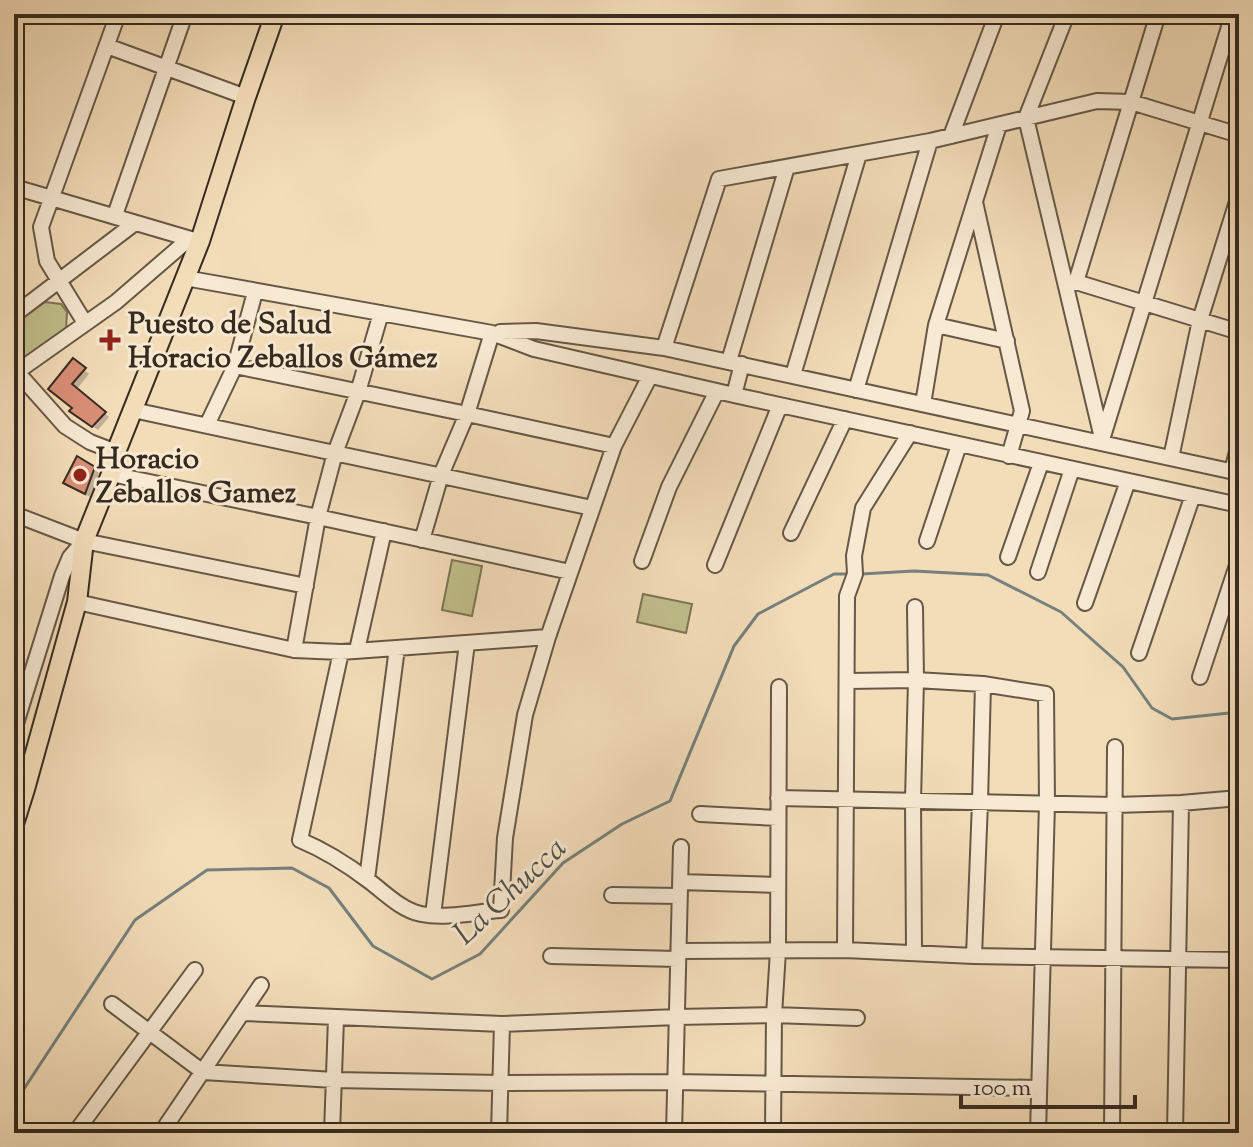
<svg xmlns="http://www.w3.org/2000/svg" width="1253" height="1147" viewBox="0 0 1253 1147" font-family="'Sorts Mill Goudy',serif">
  <rect width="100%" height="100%" fill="#f3ddb9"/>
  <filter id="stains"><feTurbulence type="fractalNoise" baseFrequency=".0025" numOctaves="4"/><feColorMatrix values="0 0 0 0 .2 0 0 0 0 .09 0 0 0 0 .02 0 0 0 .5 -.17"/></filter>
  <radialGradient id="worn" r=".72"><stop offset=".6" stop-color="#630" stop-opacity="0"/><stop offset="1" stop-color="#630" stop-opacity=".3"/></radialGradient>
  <path fill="#c0bf8b" stroke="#7c7556" stroke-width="2" d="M45 302 61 304 67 312 66 329 14 367V324Z
    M452 560 482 566 472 616 442 610Z
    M643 594 692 604 686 633 637 622Z"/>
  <path fill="#0003" d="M84 370 89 374 76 390 109 417 98 430 76 415 74 409 55 393Z
    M94 469 99 473 90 497 70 487 65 482Z"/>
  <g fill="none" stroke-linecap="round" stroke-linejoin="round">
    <path stroke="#76807c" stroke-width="3" d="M861 574 914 571 988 575 1061 612 1123 667 1152 708 1172 719 1239 712
      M14 1104 135 920 207 870 292 868 329 888 373 946 432 979 480 954 563 863 622 824 670 801 734 646 758 614 834 574H850"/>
  </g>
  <path fill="#d98e76" stroke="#372b20" stroke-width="2" d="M73 358 86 368 72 384 106 412 92 427 69 411 72 408 48 389Z
    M77 456 95 467 85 494 63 483Z"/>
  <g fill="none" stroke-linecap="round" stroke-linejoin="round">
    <g stroke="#665846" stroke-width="18">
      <path id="minor" d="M1067 14 1026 118 1102 438
        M107 46 246 97
        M951 136 997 14
        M14 187 194 240
        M975 202 1022 411 1009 456
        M115 215 185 14
        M185 278 492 333 534 349 734 395 1239 505
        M1076 282 1158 14
        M1067 284 1076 282 1239 332
        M14 315 135 223
        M85 323 47 261 41 227 118 14
        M936 325 1007 341
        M500 332 536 331 664 348 1239 473
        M664 348 719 179 930 141 1097 101 1131 102 1239 135
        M729 361 787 167
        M235 366 467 414 614 446
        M17 372 65 426 90 442 116 452
        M14 374 116 302 189 239
        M793 375 859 154
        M856 390 930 141
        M734 395 742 364
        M923 404 936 325 999 125
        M133 410 592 508
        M207 425 235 366 255 292
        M1101 443 1233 14
        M1171 458 1200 320 1239 195
        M1232 471 1239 444
        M111 474 318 517 570 572
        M14 514 84 541 306 586
        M791 533 845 419
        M422 540 441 475 467 414 492 333
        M927 541 959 445
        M1008 557 1041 463
        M642 561 669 487 717 391
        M715 565 780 405
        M1038 572 1072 469
        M77 602 294 650 341 652 548 637
        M1085 603 1128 481
        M294 650 318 517 335 453 358 392 381 313
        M357 650 384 531
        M341 652 300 840C324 850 348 865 369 881 384 892 401 910 421 914 446 919 476 912 501 910L505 838 525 715 548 637 614 446 650 376
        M1139 653 1193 495
        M1200 677 1239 559
        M848 681 916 680 983 684 1046 694 1047 803 1038 1133
        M14 730 62 576 70 557 84 541
        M778 798 1115 805 1181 803 1239 798
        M700 814 778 818
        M367 879 397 648
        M680 882 778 885
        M612 895 680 896
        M433 915 467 643
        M845 950 847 596 855 574 854 556 863 508 910 433
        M679 951 845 950 974 956 1239 960
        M914 953 913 800 916 680 915 607
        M551 956 678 959
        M974 956 980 802 983 684
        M112 1004 203 1072 334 1080 502 1083 675 1082 1039 1088
        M243 1013 502 1024 677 1017 774 1015 857 1018
        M14 1124 22 1133
        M75 1133 195 970
        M161 1133 261 985
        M332 1133 336 1018
        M499 1133 502 1024
        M674 1133 681 847
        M773 1133 774 1015 778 951 779 687
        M1112 1133 1115 747
        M1175 1133 1181 803"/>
    </g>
    <g stroke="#372b20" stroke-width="22">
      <path id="major" d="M14 824 25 789 77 602 84 541 111 474 116 452 200 241 246 97 275 14"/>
    </g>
    <use href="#minor" stroke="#f7e9d2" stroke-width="14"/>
    <use href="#major" stroke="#f3ddb9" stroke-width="18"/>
  </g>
  <g fill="#8f2418" stroke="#f7e9d2" stroke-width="3">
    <path d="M106 328h8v8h8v8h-8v8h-8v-8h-8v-8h8z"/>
    <circle cx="80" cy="475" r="8"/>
  </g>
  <g text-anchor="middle" stroke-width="6" stroke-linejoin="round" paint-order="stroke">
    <g font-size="30" font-weight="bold" fill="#372b20" stroke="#f7e9d2" text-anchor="start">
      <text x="128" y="333">Puesto de Salud<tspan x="128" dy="34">Horacio Zeballos Gámez</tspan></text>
      <text x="96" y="468">Horacio<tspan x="96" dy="34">Zeballos Gamez</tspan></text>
    </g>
    <g font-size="32" font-style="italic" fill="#514e46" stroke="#f7e9d2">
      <text transform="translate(509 890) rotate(-43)" y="11">La Chucca</text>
    </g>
  </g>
  <rect width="1253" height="1147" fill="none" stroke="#f3ddb9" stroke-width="48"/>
  <rect x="16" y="16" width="1221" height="1115" fill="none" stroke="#372b20" stroke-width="4"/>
  <rect x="24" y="24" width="1205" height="1099" fill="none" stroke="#372b20" stroke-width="2"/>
  <path d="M961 1095v12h174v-12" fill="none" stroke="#372b20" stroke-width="4"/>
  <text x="973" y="1095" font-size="24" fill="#372b20" stroke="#f7e9d2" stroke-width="6" paint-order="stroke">100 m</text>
  <rect width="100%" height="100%" filter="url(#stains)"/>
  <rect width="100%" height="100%" fill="url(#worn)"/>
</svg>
